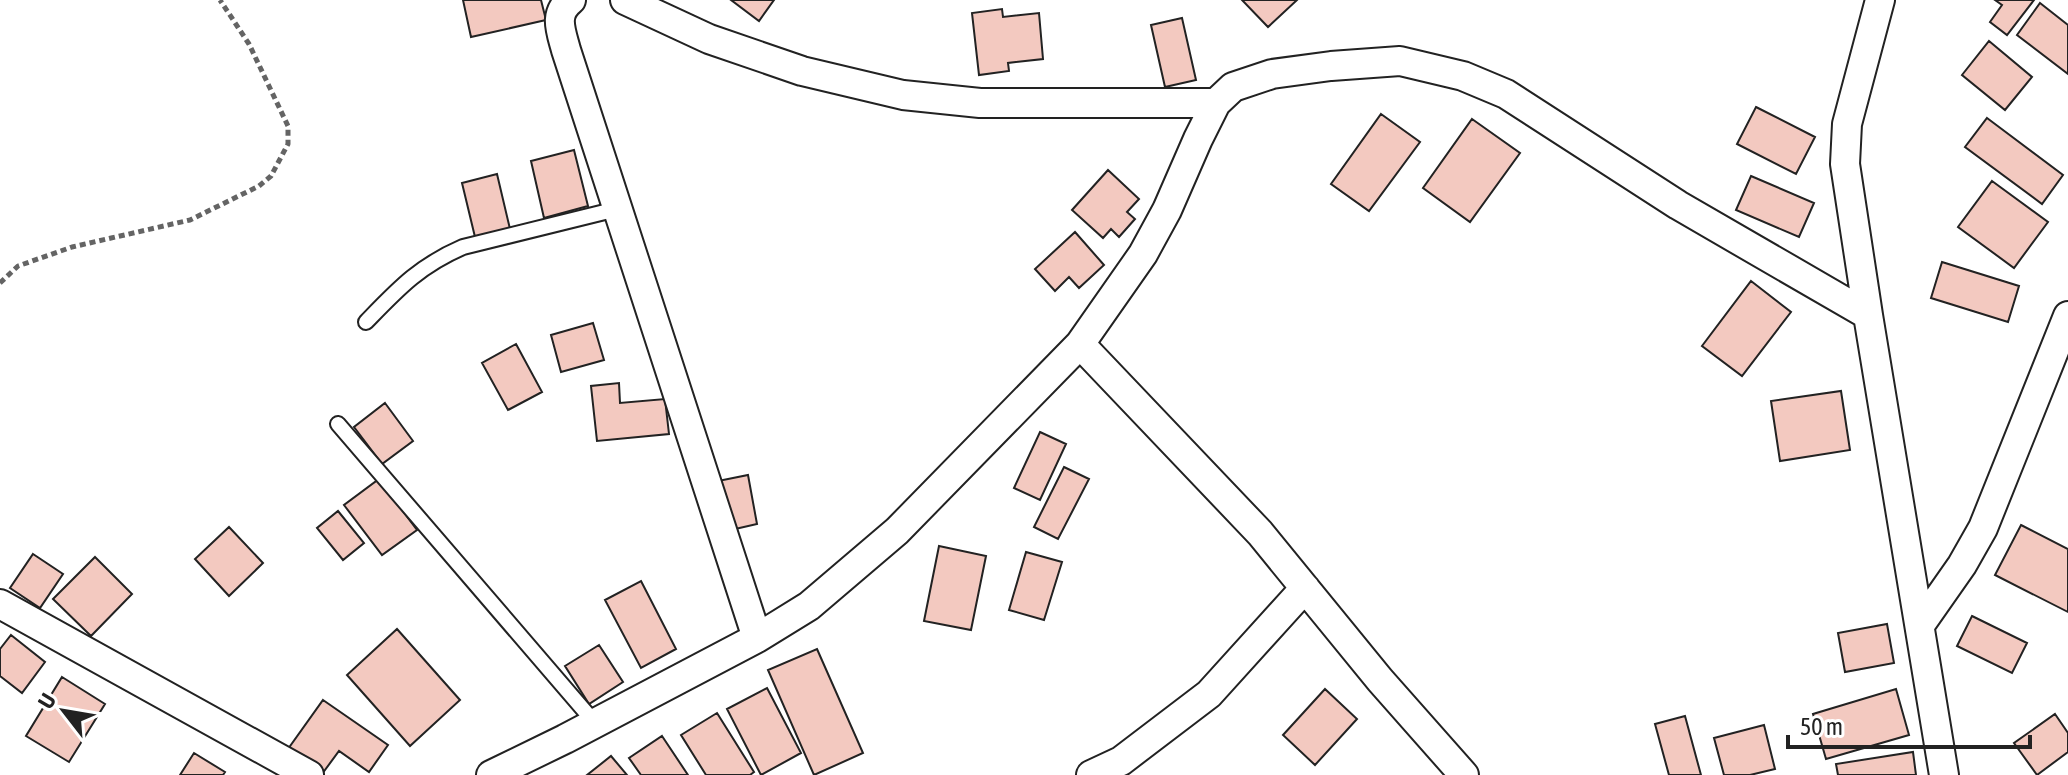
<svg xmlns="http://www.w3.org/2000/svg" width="2068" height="775" viewBox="0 0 2068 775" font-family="'Asap Condensed',sans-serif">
  <rect width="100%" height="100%" fill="#fff"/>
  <path fill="#f3c9c0" stroke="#222" stroke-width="2" d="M463 0H541L546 20 471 37Z
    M731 0H774L759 21Z
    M1242 0H1297L1268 27Z
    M1995 0H2034L2007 35 1990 22 2002 5Z
    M2040 3 2068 25V74L2017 35Z
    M1002 9 1003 17 1039 13 1043 59 1008 63 1009 71 979 75 972 13Z
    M1182 18 1196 80 1165 87 1151 25Z
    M1989 41 2032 77 2005 110 1962 75Z
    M1756 107 1815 137 1796 174 1737 144Z
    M1381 114 1420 142 1369 211 1331 184Z
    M1987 118 2063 175 2042 204 1965 147Z
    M1472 119 1520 153 1470 222 1423 188Z
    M574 150 588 206 544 218 531 161Z
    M1108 170 1139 199 1127 212 1135 219 1119 237 1111 229 1103 238 1072 210Z
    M497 174 510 229 475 237 462 183Z
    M1751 176 1814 203 1799 237 1736 210Z
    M1992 181 2048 222 2014 268 1958 227Z
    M1075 232 1104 265 1079 288 1069 277 1055 291 1035 269Z
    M1942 262 2019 286 2008 322 1931 298Z
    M1751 281 1791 312 1742 376 1702 346Z
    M593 323 604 360 561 372 551 335Z
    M516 344 542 392 508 410 482 363Z
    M619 383 620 403 665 399 669 434 597 441 591 386Z
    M1841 391 1850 450 1780 461 1771 401Z
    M385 403 413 441 382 464 354 427Z
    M1040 432 1066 444 1040 500 1014 488Z
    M1064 467 1089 479 1058 539 1034 527Z
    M748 475 757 524 722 532 713 482Z
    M379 479 417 530 382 555 344 505Z
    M338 511 364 543 343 560 317 528Z
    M2021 525 2068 549V612L1995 575Z
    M229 527 263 563 229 596 195 559Z
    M939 546 986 556 971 630 924 621Z
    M1026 552 1062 562 1044 620 1009 610Z
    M33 554 63 574 40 608 10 588Z
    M95 557 132 594 91 636 53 599Z
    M641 581 676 649 641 668 605 600Z
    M1972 616 2027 643 2012 673 1957 646Z
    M1887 624 1894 663 1845 672 1838 633Z
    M397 629 460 700 410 746 347 675Z
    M11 635 45 662 22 693 0 676V649Z
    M599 645 623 682 589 704 565 666Z
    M817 649 863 753 814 775 768 670Z
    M62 677 105 704 69 762 26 736Z
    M767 688 801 753 761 775 727 709Z
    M1325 689 1357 719 1315 765 1283 735Z
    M1896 689 1909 735 1826 759 1813 714Z
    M323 700 388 745 369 772 339 751 322 774 288 749Z
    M717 713 754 772 750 775H706L681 735Z
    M2055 714 2068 733V752L2037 775 2014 743Z
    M1685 716 1701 775H1669L1655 724Z
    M1764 725 1775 769 1750 775H1724L1714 738Z
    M662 736 688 775H641L629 758Z
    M1913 752 1916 775H1838L1836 764Z
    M194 753 225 772 223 775H180Z
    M611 756 627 775H587Z"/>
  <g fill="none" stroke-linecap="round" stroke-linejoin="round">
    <g stroke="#222" stroke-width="18">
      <path id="service" d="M366 322C398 289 419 266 463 247L617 209
        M338 424 595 723"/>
    </g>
    <g stroke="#222" stroke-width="32">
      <path id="minor" d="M571 0C553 14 561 31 566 50L757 638
        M625 0 709 39 802 71 903 95 980 103H1216
        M1868 315 1845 164 1847 124 1880 0
        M1080 344 1260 533 1380 680 1464 775
        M0 604 309 775
        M1920 625 1962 565 1983 528 2068 316
        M491 775 565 739 757 638 809 606 897 531 1080 344 1143 254 1167 210 1198 139 1216 103 1233 87 1272 74 1331 66 1400 61 1463 76 1506 94 1678 205 1868 315 1944 775
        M1091 775 1121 761 1209 694 1305 588"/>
    </g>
    <path stroke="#646464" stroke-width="5" stroke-dasharray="6 4" stroke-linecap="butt" d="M0 283 18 266 72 247 190 220 259 186 271 176 288 144V126L249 44 220 0"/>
    <use href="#service" stroke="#fff" stroke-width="14"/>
    <use href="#minor" stroke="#fff" stroke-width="28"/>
  </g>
  <g transform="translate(64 711) rotate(301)" stroke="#ffffff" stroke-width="6" paint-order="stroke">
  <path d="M0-6L14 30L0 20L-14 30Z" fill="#222222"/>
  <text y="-12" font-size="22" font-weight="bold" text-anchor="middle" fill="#222222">U</text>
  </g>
  <path d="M1788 735v12h242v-12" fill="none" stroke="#222222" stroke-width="4"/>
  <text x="1800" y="735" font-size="24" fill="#222222" stroke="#ffffff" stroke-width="6" paint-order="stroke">50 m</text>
</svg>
